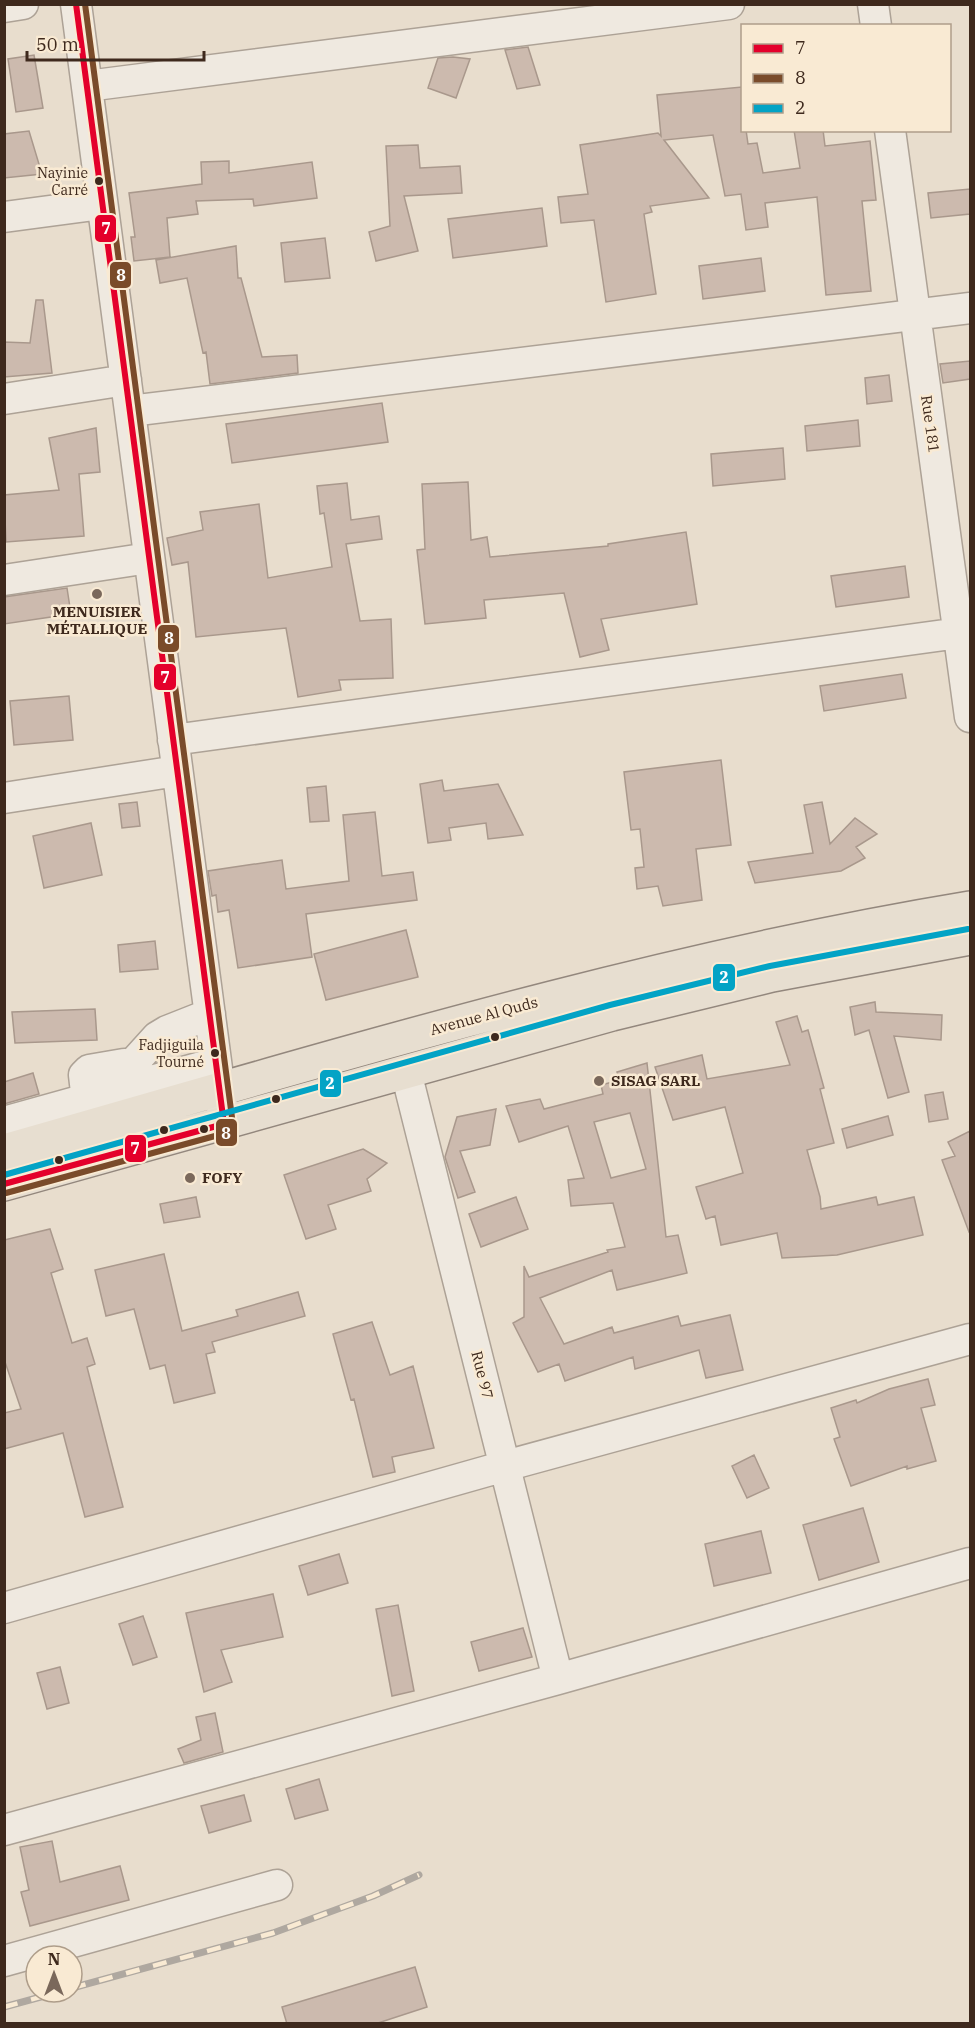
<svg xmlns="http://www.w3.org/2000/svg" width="975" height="2028" viewBox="0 0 975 2028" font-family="'IBM Plex Serif',serif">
  <rect width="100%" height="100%" fill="#e8ddcd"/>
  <path fill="#ccbaae" stroke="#a9988c" stroke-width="1.5" fill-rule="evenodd" d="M528 47 540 85 517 89 505 50Z
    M34 55 43 108 16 112 8 59Z
    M453 57 470 59 456 98 428 88 438 58Z
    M742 87V130H746L748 144 757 143 763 173 800 168 794 130H823L825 146 870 141 876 200 862 201 871 291 826 295 817 197 765 203 768 227 746 230 741 194 725 196 713 135 664 140 709 198 650 206 652 212 644 214 656 294 606 302 594 220 561 223 558 197 588 194 580 145 658 133 661 136 657 95Z
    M29 131 42 174 4 178V134Z
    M418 145 420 168 460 166 462 193 404 196 418 251 376 261 369 232 390 226 386 146Z
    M229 161V173L312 162 317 198 254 206 253 199 196 201 198 214 167 218 170 257 134 261 131 237H135L129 193 202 184 201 162Z
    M970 189V214L931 218 928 193Z
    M542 208 547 246 453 258 448 219Z
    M325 238 330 278 285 282 281 243Z
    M236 246 238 278H241L262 357 297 355 298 373 210 384 206 352 203 353 187 278 160 283 156 260Z
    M761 258 765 291 703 299 699 266Z
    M36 300H43L52 373 4 377V342L30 343Z
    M970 361V379L943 383 940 364Z
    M889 375 892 401 867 404 865 378Z
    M382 403 388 442 232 463 226 424Z
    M858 420 860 446 807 451 805 426Z
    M96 428 100 472 79 474 84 536 6 542 4 495 59 490 49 438Z
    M783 448 785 479 713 486 711 454Z
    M468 482 471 540 487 537 490 557 608 546V544L686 532 697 604 601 619 609 650 580 657 564 593 484 600 486 618 425 624 417 550 425 549 422 484Z
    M347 483 351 520 379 516 382 539 346 544 360 621 391 619 393 678 339 680 341 690 298 697 286 628 196 637 188 562 172 565 167 538 203 530 200 512 259 504 268 578 332 567 324 513 320 514 317 486Z
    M905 566 909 597 836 607 831 576Z
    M67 588 71 614 4 624V597Z
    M902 674 906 698 824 711 820 686Z
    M69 696 73 740 14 745 10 701Z
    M721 760 731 845 696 849 702 900 663 906 658 886 637 889 635 868 644 867 640 829 631 830 624 772Z
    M442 780 444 791 498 784 523 835 488 839 486 823 449 828 451 840 428 843 420 784Z
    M326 786 329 821 310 822 307 788Z
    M137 802 140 826 122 828 119 804Z
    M822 802 830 844 855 818 877 834 856 847 865 858 841 871 755 883 748 862 813 853 804 805Z
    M375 812 382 876 413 872 417 900 306 914 312 957 238 968 229 910 218 912 216 895 212 896 208 871 282 860 286 889 349 881 343 815Z
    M91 823 102 875 44 888 33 836Z
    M406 930 418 977 326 1000 314 954Z
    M155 941 158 969 120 972 118 945Z
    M875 1002 876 1012 942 1015 941 1040 894 1036 909 1092 888 1098 869 1030 855 1035 850 1007Z
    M95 1009 97 1040 15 1043 12 1012Z
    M797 1016 802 1032 808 1030 824 1088 820 1089 834 1143 807 1150 820 1197 821 1209 876 1197 878 1205 914 1197 923 1235 837 1255 782 1258 777 1233 721 1245 715 1216 706 1219 696 1187 743 1173 725 1107 673 1120 655 1067 702 1055 707 1079 790 1065 776 1022Z
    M647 1063 666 1237 678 1235 687 1273 617 1290 612 1270 540 1298 564 1344 612 1327 614 1333 678 1316 681 1326 730 1315 743 1370 706 1378 699 1350 635 1369 633 1357 565 1381 559 1364 538 1372 513 1323 524 1317V1266L529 1277 608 1252 607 1250 625 1247 613 1203 571 1206 568 1180 584 1178 568 1126 519 1142 506 1106 540 1099 544 1109 603 1094 601 1085 620 1080 617 1072ZM630 1113 646 1169 611 1178 594 1122Z
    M33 1073 39 1094 4 1104V1082Z
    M943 1092 948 1119 929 1122 925 1095Z
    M496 1109 490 1145 460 1151 475 1192 458 1198 445 1157 457 1117Z
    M888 1116 893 1135 847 1148 842 1129Z
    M970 1131V1231L969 1232 942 1160 955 1156 948 1142Z
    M363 1149 387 1163 367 1179 371 1191 328 1205 336 1229 306 1239 284 1175Z
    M196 1197 200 1217 164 1223 160 1204Z
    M516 1197 528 1229 481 1247 469 1214Z
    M50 1229 63 1269 51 1273 72 1343 87 1338 95 1364 87 1367 123 1507 85 1517 63 1433 4 1449V1413L21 1409 4 1359V1240Z
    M164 1254 182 1331 238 1316 236 1310 298 1292 305 1316 212 1342 215 1352 206 1354 215 1393 174 1403 165 1365 150 1369 134 1309 106 1316 95 1270Z
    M372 1322 390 1375 413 1366 434 1448 392 1457 395 1472 373 1477 354 1399 351 1400 333 1334Z
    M928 1379 935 1405 921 1408 936 1461 907 1469V1466L851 1486 834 1439 840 1437 831 1408 856 1400 857 1403 889 1389Z
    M754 1455 769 1488 747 1498 732 1466Z
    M863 1508 879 1562 819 1580 803 1525Z
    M761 1531 771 1573 714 1586 705 1544Z
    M339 1554 348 1583 308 1595 299 1566Z
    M273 1594 283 1637 221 1650 232 1682 204 1692 186 1613Z
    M398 1605 414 1691 392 1696 376 1609Z
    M143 1616 157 1657 133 1665 119 1624Z
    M523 1628 532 1657 479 1671 471 1642Z
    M60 1667 69 1703 47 1709 37 1673Z
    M215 1713 223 1752 184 1763 178 1749 201 1740 196 1717Z
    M319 1779 328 1810 295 1819 286 1789Z
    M244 1795 251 1821 209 1833 201 1806Z
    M52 1841 60 1882 120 1866 129 1900 30 1926 21 1892 29 1890 20 1847Z
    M415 1967 427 2007 375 2024H287L282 2007Z"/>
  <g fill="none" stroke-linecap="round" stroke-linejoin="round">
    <g stroke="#ada296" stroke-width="33">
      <path id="minor" d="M76 4 223 1114
        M873 4 876 26
        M4 7 23 4
        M87 86 729 4
        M890 130 970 717
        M4 217 102 204
        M4 399 126 380
        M130 411 970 308
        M4 580 149 558
        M173 740 959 633
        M4 798 177 771
        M128 1069 157 1037 167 1031 210 1014
        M406 1072 558 1679
        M89 1118 84 1075 89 1070 124 1064 128 1069 133 1105
        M4 1122 216 1063
        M4 1608 505 1466 970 1339
        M4 1830 558 1679 970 1563
        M4 1961 277 1885"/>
    </g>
    <g stroke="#93877d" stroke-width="36">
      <path id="major" d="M4 1151C324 1060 642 962 970 908
        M4 1184 612 1014 772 975 970 938"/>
    </g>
    <use href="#minor" stroke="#efe9e0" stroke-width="30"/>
    <use href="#major" stroke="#e7ded0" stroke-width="33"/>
    <g stroke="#afa8a0" stroke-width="7">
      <path id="rail" d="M72 1988 273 1933 373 1896 419 1875
        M4 2007 59 1992"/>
    </g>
    <use href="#rail" stroke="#f9ead3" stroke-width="4.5" stroke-dasharray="14" stroke-linecap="butt"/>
    <g stroke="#f9ead3" stroke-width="10">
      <path id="bus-1" d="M4 1184 224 1124 76 4"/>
    </g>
    <g stroke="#f9ead3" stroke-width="10">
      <path id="bus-2" d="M6 1193 226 1133 231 1130 233 1125 85 4"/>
    </g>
    <g stroke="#f9ead3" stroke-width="10">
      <path id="bus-3" d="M4 1175 610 1005 770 966 968 929"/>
    </g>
    <use href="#bus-1" stroke="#e4002b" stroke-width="6"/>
    <use href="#bus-2" stroke="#7a4b2a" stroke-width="6"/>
    <use href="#bus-3" stroke="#03a3c5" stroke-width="6"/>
  </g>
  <g fill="#3e291d" stroke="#f9ead3" stroke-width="2">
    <circle cx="99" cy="181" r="5"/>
    <circle cx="495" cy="1037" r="5"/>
    <circle cx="215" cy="1053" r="5"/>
    <circle cx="276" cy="1099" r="5"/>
    <circle cx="204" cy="1129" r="5"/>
    <circle cx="164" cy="1130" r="5"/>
    <circle cx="59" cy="1160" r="5"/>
  </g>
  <g fill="#7a685b" stroke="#f9ead3" stroke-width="2">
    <circle cx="97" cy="594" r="6"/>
    <circle cx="599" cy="1081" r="6"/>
    <circle cx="190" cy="1178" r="6"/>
  </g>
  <g text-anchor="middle" stroke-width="5" stroke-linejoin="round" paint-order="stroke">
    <g font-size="14" fill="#3e291d" stroke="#f9ead3" text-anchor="end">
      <text x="88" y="178">Nayinie<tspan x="88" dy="17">Carré</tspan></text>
      <text x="204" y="1050">Fadjiguila<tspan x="204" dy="17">Tourné</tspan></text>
    </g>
    <g font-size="15" fill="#3e291d" stroke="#f9ead3">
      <text transform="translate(930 424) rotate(82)" y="5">Rue 181</text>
      <text transform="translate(484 1016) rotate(-15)" y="5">Avenue Al Quds</text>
      <text transform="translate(482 1375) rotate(76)" y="5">Rue 97</text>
    </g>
    <g font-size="15" font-weight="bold" fill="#3e291d" stroke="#f9ead3" text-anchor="start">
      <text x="97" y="617" text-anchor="middle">MENUISIER<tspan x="97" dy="17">MÉTALLIQUE</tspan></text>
      <text x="611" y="1086">SISAG SARL</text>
      <text x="202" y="1183">FOFY</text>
    </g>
  </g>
  <g stroke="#f9ead3" stroke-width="2">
    <rect x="94" y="214" width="23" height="29" rx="6" fill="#e4002b"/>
    <rect x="109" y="261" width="23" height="28" rx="6" fill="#7a4b2a"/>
    <rect x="157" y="624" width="23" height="29" rx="6" fill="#7a4b2a"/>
    <rect x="153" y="663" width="24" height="28" rx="6" fill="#e4002b"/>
    <rect x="712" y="963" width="24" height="29" rx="6" fill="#03a3c5"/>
    <rect x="319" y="1069" width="23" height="29" rx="6" fill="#03a3c5"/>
    <rect x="215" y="1118" width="23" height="29" rx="6" fill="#7a4b2a"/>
    <rect x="124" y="1134" width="23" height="29" rx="6" fill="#e4002b"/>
  </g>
  <g font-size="16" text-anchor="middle" font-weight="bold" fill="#fff">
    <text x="106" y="234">7</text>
    <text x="121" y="281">8</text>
    <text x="169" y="644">8</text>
    <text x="165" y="683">7</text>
    <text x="724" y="983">2</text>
    <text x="330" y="1089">2</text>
    <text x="226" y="1139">8</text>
    <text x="135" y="1154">7</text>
  </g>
  <rect width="975" height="2028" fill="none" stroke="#3e291d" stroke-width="12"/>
  <rect x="741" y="24" width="210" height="108" fill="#f9ead3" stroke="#ae9d8a" stroke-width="1.5"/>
  <rect x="753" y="44" width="30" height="9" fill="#e4002b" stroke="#ae9d8a" stroke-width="1.5"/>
  <text x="795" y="54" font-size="18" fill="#3e291d">7</text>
  <rect x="753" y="74" width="30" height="9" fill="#7a4b2a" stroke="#ae9d8a" stroke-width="1.5"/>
  <text x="795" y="84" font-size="18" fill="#3e291d">8</text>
  <rect x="753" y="104" width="30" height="9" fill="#03a3c5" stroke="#ae9d8a" stroke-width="1.5"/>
  <text x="795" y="114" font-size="18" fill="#3e291d">2</text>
  <g transform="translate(54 1974)"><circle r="28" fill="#f9ead3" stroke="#ae9d8a" stroke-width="1.5"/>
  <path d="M0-4.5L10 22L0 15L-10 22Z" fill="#7a685b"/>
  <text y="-9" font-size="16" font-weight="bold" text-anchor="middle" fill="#3e291d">N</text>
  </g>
  <path d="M27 51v9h177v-9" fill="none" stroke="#3e291d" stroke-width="3"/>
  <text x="36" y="51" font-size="18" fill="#3e291d" stroke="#f9ead3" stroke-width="4.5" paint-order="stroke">50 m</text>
</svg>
